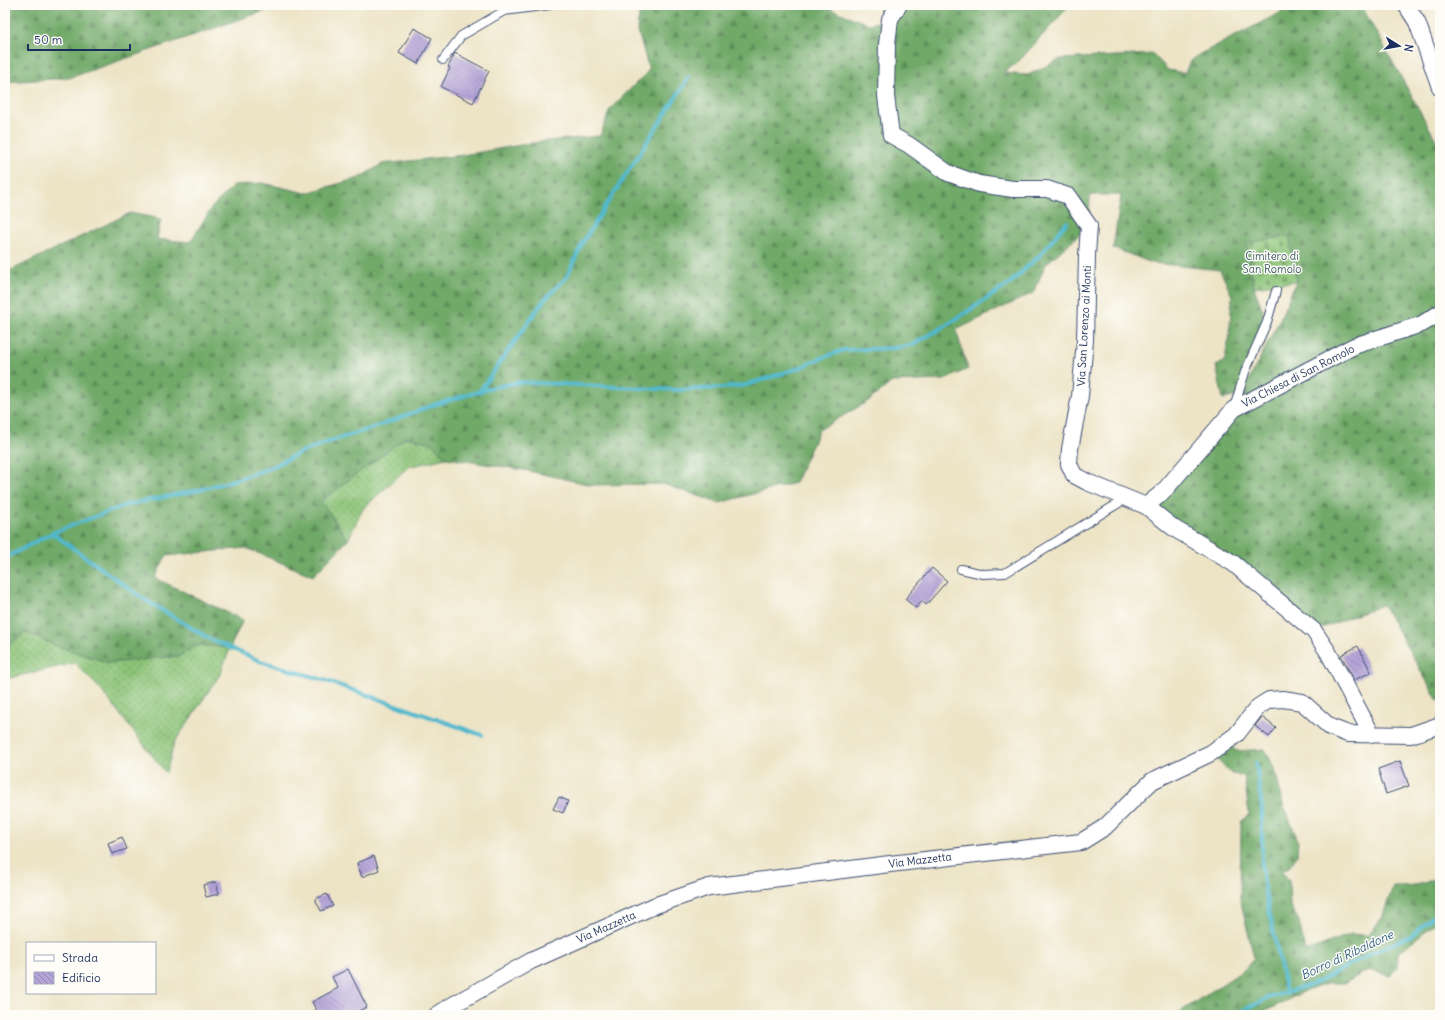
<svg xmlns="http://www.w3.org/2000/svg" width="1445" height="1020" viewBox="0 0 1445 1020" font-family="Delius,sans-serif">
  <defs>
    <pattern id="grass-dots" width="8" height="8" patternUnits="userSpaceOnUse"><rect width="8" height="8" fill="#8bc377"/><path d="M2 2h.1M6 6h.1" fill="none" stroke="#719f65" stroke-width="1.8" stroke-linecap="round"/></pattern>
    <pattern id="forest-firs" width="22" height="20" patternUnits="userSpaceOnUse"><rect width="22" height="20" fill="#70a968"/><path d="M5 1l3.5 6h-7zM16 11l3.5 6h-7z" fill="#5b8a59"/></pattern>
    <pattern id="cemetery-stones" width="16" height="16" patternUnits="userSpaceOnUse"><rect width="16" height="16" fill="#8bc377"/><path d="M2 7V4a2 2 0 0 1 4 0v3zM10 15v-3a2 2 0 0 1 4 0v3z" fill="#719f65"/></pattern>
    <pattern id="building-back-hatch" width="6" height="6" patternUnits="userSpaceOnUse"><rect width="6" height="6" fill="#b3a3d7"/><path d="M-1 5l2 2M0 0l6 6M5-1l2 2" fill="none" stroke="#9185b2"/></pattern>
  </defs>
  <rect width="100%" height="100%" fill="#fdfcf7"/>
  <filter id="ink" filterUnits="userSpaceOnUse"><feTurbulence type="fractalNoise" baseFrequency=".025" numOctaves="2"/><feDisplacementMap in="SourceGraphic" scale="8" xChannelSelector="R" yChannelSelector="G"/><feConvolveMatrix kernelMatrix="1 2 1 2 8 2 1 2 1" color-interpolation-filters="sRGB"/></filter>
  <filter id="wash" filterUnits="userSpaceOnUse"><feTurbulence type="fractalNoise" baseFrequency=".012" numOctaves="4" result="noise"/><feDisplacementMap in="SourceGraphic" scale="16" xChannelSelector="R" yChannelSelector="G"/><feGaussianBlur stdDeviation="0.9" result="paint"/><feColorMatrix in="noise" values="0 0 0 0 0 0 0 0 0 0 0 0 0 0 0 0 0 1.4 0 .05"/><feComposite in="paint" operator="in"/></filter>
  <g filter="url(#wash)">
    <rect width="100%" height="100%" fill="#ede4c6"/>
    <path fill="url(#grass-dots)" stroke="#53796a" d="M405 437 432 443 446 458 408 467 363 509 348 540 321 501Z
      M25 632 54 645 180 656 197 644 230 648 221 673 174 743 166 773 100 689 75 663 5 679V647H7Z"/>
    <path fill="url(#forest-firs)" stroke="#466c63" d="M5 5H282L69 78 5 82Z
      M641 5H820L869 24 890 19 899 5H1070L1019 61 1003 73 1028 75 1061 59 1153 54 1168 70 1185 73 1189 63 1198 55 1295 5H1361L1440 147V700L1438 701 1383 605 1314 631 1146 506 1234 409 1280 319 1296 281 1247 243 1254 287 1267 322 1238 396 1223 399 1216 366 1224 362 1229 339 1232 296 1220 270 1152 263 1113 248 1121 195H1090L1089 226 1046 264 1033 293 956 330 968 369 944 380 892 382 870 400 819 430 795 483 719 503 663 484 592 485 524 470 446 458 432 443 406 437 321 501 348 540 313 576 246 548 166 556 155 578 243 620 230 648 197 645 180 656 109 663 54 645 25 632 7 647H5V273L130 213 161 219 157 239 190 242 213 206 234 185 263 183 306 193 359 178 382 164 463 155 544 141 600 136 610 109 649 70 637 28Z
      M1227 741 1236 751 1265 749 1275 770 1283 804 1298 840 1297 856 1289 867 1282 871 1289 881 1290 906 1299 921 1305 952 1351 934 1368 935 1382 918 1393 886C1408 886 1429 886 1440 873V919L1398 953 1397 967 1390 976 1369 970 1345 983H1329L1303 992 1258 1015H1175L1244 970 1254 958 1240 898 1241 822 1249 814 1244 776 1231 774 1211 753Z"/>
    <path fill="url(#cemetery-stones)" stroke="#53796a" d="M1289 236 1296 281 1254 287 1247 243Z"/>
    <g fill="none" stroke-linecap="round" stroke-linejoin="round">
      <path stroke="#50b8cd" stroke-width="4" d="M479 392 544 300 566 278 583 242 605 207 689 77
        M52 533 145 600 210 639 260 661 324 680 482 735
        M5 558 52 533 126 505 199 490 241 478 272 467 301 452 337 439 376 427 433 405 491 388 519 382 678 390 722 388 746 385 799 368 819 359 844 350 894 348 912 345 947 325 1009 284 1040 255 1067 222
        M1256 763 1262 809V863L1265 892 1286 992
        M1233 1015 1268 998 1316 983 1370 954 1412 935 1440 910"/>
    </g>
    <g id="blocks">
      <path fill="url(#building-back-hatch)" d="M414 28 432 38 418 64 399 53Z
        M455 53 489 71 473 103 441 87 450 68 448 67Z
        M932 568 947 581 926 605 922 601 916 608 905 599Z
        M1358 646 1371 672 1354 680 1341 655Z
        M1262 717 1276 728 1269 737 1255 726Z
        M1400 761 1409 786 1386 794 1378 769Z
        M559 797 568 801 563 813 553 809Z
        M122 837 127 849 112 854 108 843Z
        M374 856 379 870 362 877 357 863Z
        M216 882 219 894 206 897 203 885Z
        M327 894 333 906 321 911 315 899Z
        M348 969 367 1007 350 1015H319L312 1002 338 988 332 977Z"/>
    </g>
  </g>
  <g filter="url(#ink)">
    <use href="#blocks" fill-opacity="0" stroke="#3a4a6e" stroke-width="1"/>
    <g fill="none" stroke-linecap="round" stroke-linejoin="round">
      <g stroke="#3a4a6e" stroke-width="10">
        <path id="service" d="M443 60 461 36 504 11 550 5
          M1234 408 1245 372 1267 322 1276 291
          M961 569 983 574 1005 573 1127 498"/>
      </g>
      <g stroke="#3a4a6e" stroke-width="18">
        <path id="minor" d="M899 5 890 19 887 44 886 96 891 135 909 145 948 173 979 184 1013 189H1047L1068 196 1089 226 1087 255 1085 340 1080 396 1070 449 1069 464 1074 475 1087 482 1146 506 1175 529 1233 563 1314 631 1328 652 1372 735
          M1406 5 1417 22 1440 87
          M1146 506 1163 492 1234 409 1354 346 1422 324 1440 313
          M437 1015 451 1006 531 961 656 905 709 887 890 864 1081 842 1105 827 1152 781 1211 753 1236 735 1258 707 1269 700 1283 699 1302 702 1330 727 1348 734 1411 735 1440 725"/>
      </g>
      <use href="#service" stroke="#fff" stroke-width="8"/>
      <use href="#minor" stroke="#fff" stroke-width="16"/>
    </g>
  </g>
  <g text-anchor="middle" stroke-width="3" stroke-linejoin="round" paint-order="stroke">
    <g font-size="11" fill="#3d5b66" stroke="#fdfcf7">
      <text x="1272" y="260">Cimitero di<tspan x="1272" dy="13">San Romolo</tspan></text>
    </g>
    <g font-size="11" fill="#1b2f5e" stroke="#fdfcf7">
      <text transform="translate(1084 326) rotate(-87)" y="4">Via San Lorenzo ai Monti</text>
      <text transform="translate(1298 376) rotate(-27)" y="4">Via Chiesa di San Romolo</text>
      <text transform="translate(920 860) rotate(-7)" y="4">Via Mazzetta</text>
      <text transform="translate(606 927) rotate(-24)" y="4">Via Mazzetta</text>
    </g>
    <g font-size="12" font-style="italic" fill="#2e5f85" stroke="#fdfcf7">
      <text transform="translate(1347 955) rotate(-25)" y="4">Borro di Ribaldone</text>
    </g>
  </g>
  <rect width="1445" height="1020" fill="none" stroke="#fdfcf7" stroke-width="20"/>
  <rect x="26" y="942" width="130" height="52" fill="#fdfcf7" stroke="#a3aaba"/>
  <rect x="34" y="955" width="20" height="6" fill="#ffffff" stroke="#a3aaba"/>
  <text x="62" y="962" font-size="12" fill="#1b2f5e">Strada</text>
  <rect x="34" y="972" width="20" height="12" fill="url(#building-back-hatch)" stroke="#a3aaba"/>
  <text x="62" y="982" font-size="12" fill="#1b2f5e">Edificio</text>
  <g transform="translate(1399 46) rotate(101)" stroke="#fdfcf7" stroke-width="3" paint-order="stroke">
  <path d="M0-3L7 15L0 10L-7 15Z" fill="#1b2f5e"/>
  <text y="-6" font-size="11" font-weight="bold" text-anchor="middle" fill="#1b2f5e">N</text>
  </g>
  <path d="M28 44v6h102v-6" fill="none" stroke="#1b2f5e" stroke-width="2"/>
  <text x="34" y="44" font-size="12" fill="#1b2f5e" stroke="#fdfcf7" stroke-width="3" paint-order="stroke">50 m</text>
</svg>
